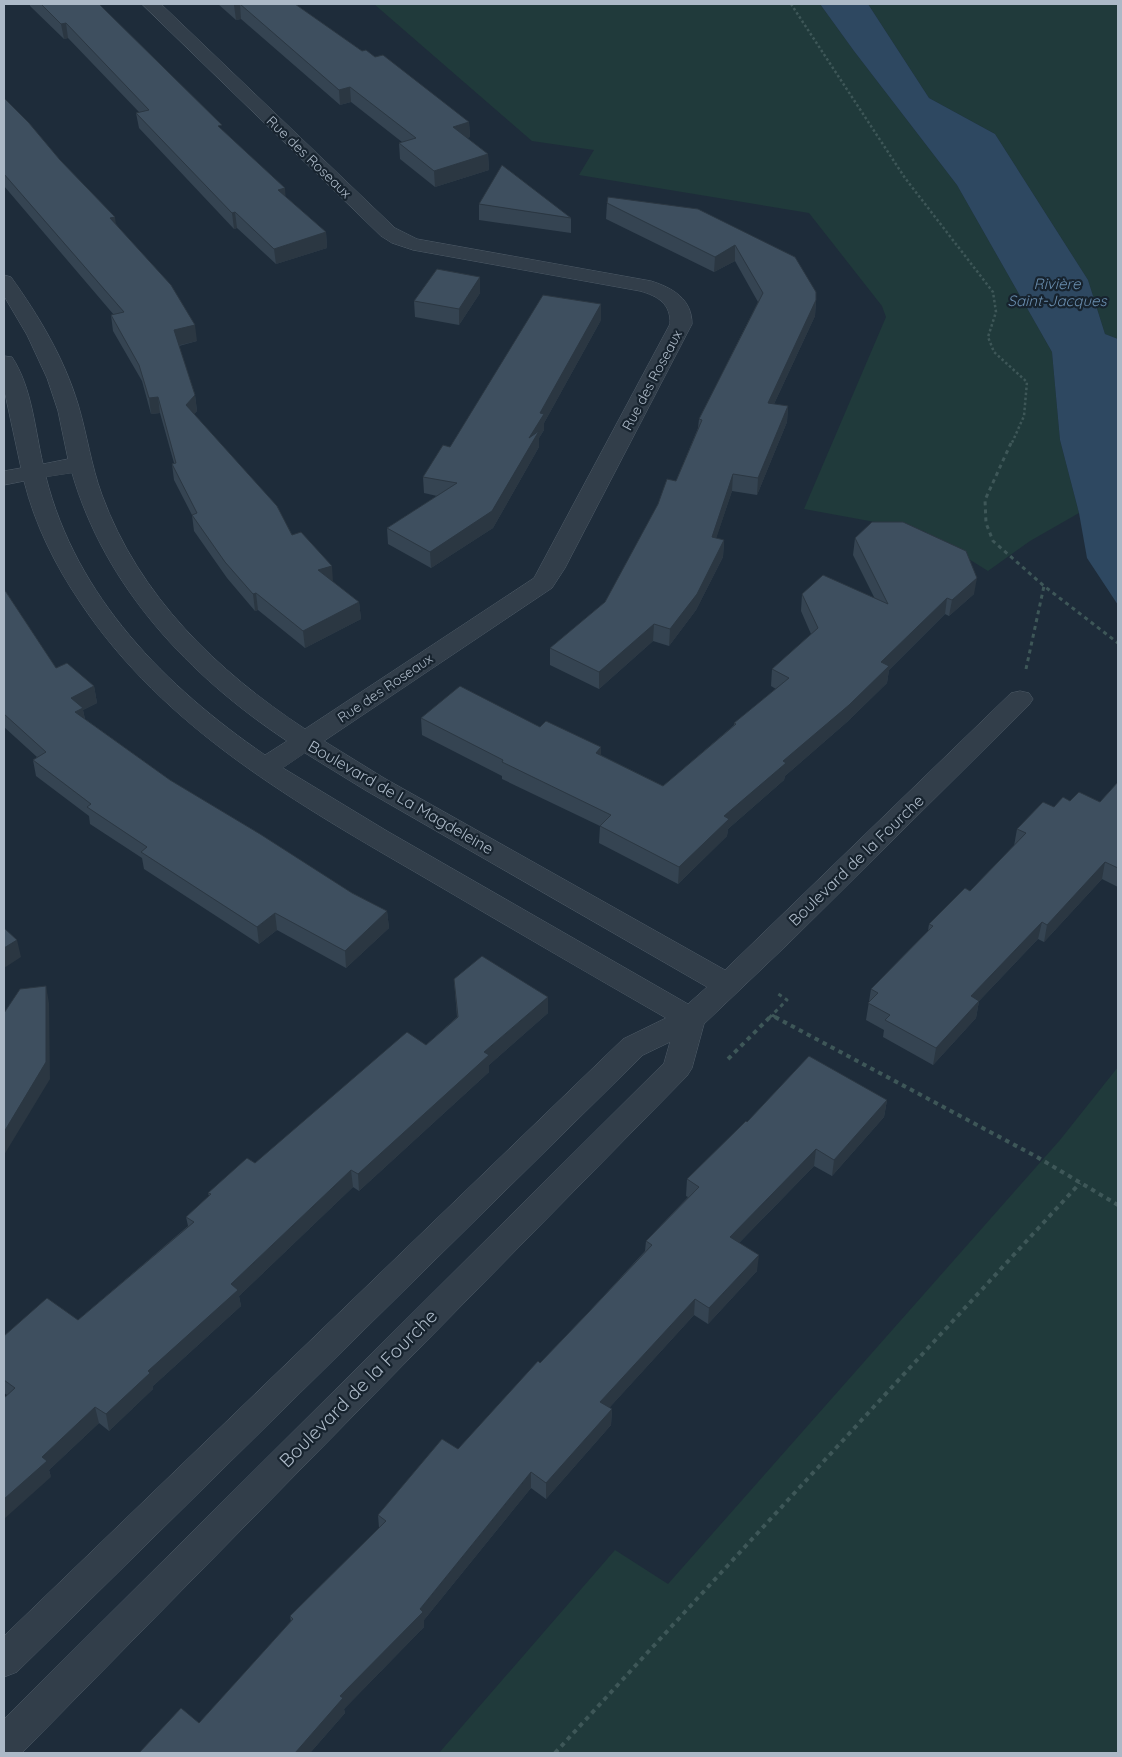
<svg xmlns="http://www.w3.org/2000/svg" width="1122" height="1757" viewBox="0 0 1122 1757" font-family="Quicksand,sans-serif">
  <rect width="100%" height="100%" fill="#1e2c3a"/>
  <path fill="#203a3b" d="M374 4H820L854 51 957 185 1052 352 1060 440 1079 513 1030 541 988 571 924 531 804 509 886 317 882 306 809 213 579 175 594 150 532 141Z
    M868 4H1118V339L1105 334 1088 280 995 134 929 98Z
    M1118 1067V1753H439L615 1550 668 1584 1060 1140Z"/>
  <path fill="#2e4861" d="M820 4H868L929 98 995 134 1088 280 1105 334 1118 339V605L1087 558 1079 513 1060 440 1052 352 957 185 854 51Z"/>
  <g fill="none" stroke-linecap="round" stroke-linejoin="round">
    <g stroke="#4f5c68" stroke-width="1">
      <path id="minor" d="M142 4H161L395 228 417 239 651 281C673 288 692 299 692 324L565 568 552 588 324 741 384 778 725 970 1011 693 1020 691 1029 693 1033 699 1029 705 789 943 704 1024 692 1068 687 1076 22 1753H4V1719L664 1063 670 1042 643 1055 17 1672 4 1677V1636L623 1039 666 1018C586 972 507 926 427 879 298 804 164 729 80 602 55 565 35 525 24 481L4 485V471L21 468 4 389V356L12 357C32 387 35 430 43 464L68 459 58 411 47 378 27 335 4 296V275L11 277C39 316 64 358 78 404 87 434 91 465 102 495 139 596 217 671 305 729L534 578 670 324C671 304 658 296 640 291L413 250 392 243 381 236ZM72 473C105 587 189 676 287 741L265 755C166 687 76 597 46 477ZM305 753 365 790 707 987 688 1004 387 831 283 768Z"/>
    </g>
    <path stroke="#3e5758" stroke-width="2.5" stroke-dasharray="2.5 2.5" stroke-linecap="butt" d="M791 4 905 178 993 292 996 312 988 337 994 352 1027 382 1024 416 1011 445"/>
    <path stroke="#3e5758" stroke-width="3" stroke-dasharray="4 4" stroke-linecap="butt" d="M1011 443 985 500 986 523 993 541 1044 586 1118 643
      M1026 669 1044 586
      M772 1015 777 1018
      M769 1018 787 1000 777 993"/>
    <path stroke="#3e5758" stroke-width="4" stroke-dasharray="4.5 4.5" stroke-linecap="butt" d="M775 1017 1037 1157 1118 1205
      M728 1059 770 1017
      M555 1753 1080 1183"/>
    <use href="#minor" fill="#323e4a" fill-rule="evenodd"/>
  </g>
  <path fill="#354452" d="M30 4H99L222 130 286 197 326 232 327 248 276 264 237 228 234 229 139 128 136 113 139 112 68 38 64 39 30 6Z
    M218 4H295L362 51 375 57 469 122 470 137 467 138 488 154 489 170 435 187 400 159 399 143 402 142 351 102 340 105 241 19 236 20Z
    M4 98 60 160 116 224 197 341 179 346 195 395 197 411 194 414 292 535 333 582 359 602 361 619 305 648 258 610 255 611 227 578 194 531 192 515 174 480 172 464 174 463 160 413 151 414 142 381 113 331 111 315H114L4 186Z
    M607 203 698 209 816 300 815 316 774 404 788 406 787 422 757 495 732 491 716 538 724 540 723 557 696 610 669 646 653 641 599 689 550 665V648L605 602 676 481 698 428 699 419 758 302 735 261 714 272 606 219Z
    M479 204 571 218V233L479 220Z
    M480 293 459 325 415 317 414 301Z
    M601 320 544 423V430L539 438V447L493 528 431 568 388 544 387 528 437 496 424 493 423 477 450 447Z
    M855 538 974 594 949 616 945 614 889 670 887 683 847 722 785 776 784 780 728 829 727 836 678 884 599 843 600 826 502 779V776L422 735 421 718 540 727 601 755 663 786 734 725V723L776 689 771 686 772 669 811 634 801 611 802 594 875 599 853 555Z
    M4 589 56 668 94 686 97 703 83 710 85 719 170 780 352 893 387 911 389 928 346 968 277 930 259 944 144 869 142 858 90 824 89 816 36 776 33 760 37 757 4 727Z
    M1118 782V887L1102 879 1044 942 1038 939 979 1001 976 1018 933 1065 883 1037 884 1030 866 1020 871 989 928 931 929 924 970 891 1014 846 1017 829 1054 807 1070 801 1100 802Z
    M454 979 548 1013 489 1065V1072L359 1191 353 1187 239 1296 241 1306 153 1386V1389L109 1431 99 1423 49 1470 51 1477 7 1395 4 1393V1336L78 1320 188 1226 186 1217 209 1196 208 1193 255 1163 426 1045 457 1017Z
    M887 1100 884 1117 832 1176 814 1166 739 1243 757 1271 708 1324 694 1315 609 1408 612 1409 611 1425 546 1499 531 1488 424 1620V1627L344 1709 345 1713 310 1753H139L199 1723 291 1622 290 1616 379 1528 378 1515 458 1449 587 1314 645 1251 646 1241 688 1197 686 1196 687 1179 747 1122Z"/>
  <path fill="#2b3742" d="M240 4 241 19 236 20 234 5Z
    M66 23 68 38 64 39 61 24Z
    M350 87 351 102 340 105 339 90Z
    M469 122 470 137 454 142 453 127Z
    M488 154 489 170 435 187 434 171Z
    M285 188 286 203 278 190Z
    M235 212 237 228 234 229 232 213Z
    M115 217 117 233 110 218Z
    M326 232 327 248 276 264 274 249Z
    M735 245V261L714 272 715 257Z
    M480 277V293L459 325V309Z
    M816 300 815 316 767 419 768 403Z
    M601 304V320L544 423V430L539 438V447L493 528 431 568 430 552 529 438 540 413Z
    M195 325 197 341 176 346 174 330Z
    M195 395 197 411 188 422 186 405Z
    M158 397 160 413 151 414 149 398Z
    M788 406 787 422 757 495 758 478Z
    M733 474 732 491 711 554 712 537Z
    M724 540 723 557 696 610 669 646 670 629Z
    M332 566 333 582 318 570Z
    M977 578 974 594 949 616 952 600Z
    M256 593 258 610 255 611 253 594Z
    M947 598 945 614 889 670 887 683 847 722 785 776 784 780 728 829 727 836 678 884 679 867 724 816 783 761 881 662Z
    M359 602 361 619 305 648 303 631Z
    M654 624 653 641 599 689V672Z
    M94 686 97 703 83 710 86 725 78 729 71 698Z
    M601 747V764L596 753Z
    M1105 862 1102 879 1044 942 1047 925Z
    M387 911 389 928 346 968 345 951Z
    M275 913 277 930 259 944 257 927Z
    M1042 922 1038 939 979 1001 976 1018 933 1065 936 1048 971 996Z
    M17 940 21 957 4 968V948Z
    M46 986 49 1003 50 1079 4 1155V1132Z
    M548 997V1013L489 1065V1072L359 1191 358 1174 484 1052Z
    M887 1100 884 1117 832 1176 834 1160Z
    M816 1149 814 1166 729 1253 730 1237Z
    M351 1170 353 1187 239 1296 241 1306 153 1386V1389L109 1431 106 1414 231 1284Z
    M759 1255 757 1271 708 1324 709 1308Z
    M695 1299 694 1315 600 1418V1402Z
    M95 1407 99 1423 49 1470 51 1477 4 1519V1499L42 1457Z
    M612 1409 611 1425 546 1499V1483Z
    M531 1472V1488L424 1620V1627L344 1709 345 1713 310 1753H295L340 1696 420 1609Z"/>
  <path fill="#3e4f5f" stroke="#2b3742" d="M41 4H99L222 125 218 126 285 188 278 190 326 232 274 249 235 212 232 213 136 113 149 110 66 23 61 24Z
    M233 4H295L362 51 366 50 375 57 383 55 469 122 453 127 488 154 434 171 399 143 416 138 350 87 339 90 240 4 234 5Z
    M4 98 29 123 60 160 115 217 110 218 171 285 195 325 174 330 195 395 186 405 277 506 292 535 301 532 332 566 318 570 359 602 303 631 256 593 253 594 225 562 192 515 197 513 172 464 176 463 158 397 149 398 139 365 111 315 124 312 4 174Z
    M502 165 571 218 479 204Z
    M608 197 698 209 795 257 816 292V300L768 403 788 406 758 478 733 474 712 537 724 540 697 594 670 629 654 624 599 672 550 648 605 602 658 504 667 479 676 481 702 420 699 419 763 293 735 245 715 257 607 203Z
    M437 269 480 277 459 309 414 301Z
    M543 295 601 304 540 413 544 414 529 438 539 431 492 511 430 552 387 528 457 483 423 477 443 445 450 447Z
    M872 522H903L966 551 977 578 952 600 947 598 881 662 889 666 849 705 783 761 786 763 724 816 729 819 679 867 600 826 611 815 502 762 503 760 421 718 460 686 540 727 546 721 601 747 596 753 663 786 736 724 734 723 789 678 772 669 818 628 802 594 823 575 888 604 855 538Z
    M4 589 56 668 67 663 94 686 71 698 83 708 75 712 170 780 260 834 352 893 387 911 345 951 275 913 257 927 141 852 147 847 87 807 91 804 33 760 46 752 4 714Z
    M1118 782V868L1105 862 1047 925 1042 922 971 996 979 1001 936 1048 885 1020 890 1015 868 1003 878 993 871 989 933 926 929 924 965 888 970 891 1026 833 1017 829 1043 802 1054 807 1063 797 1070 801 1079 792 1100 802Z
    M4 928 17 940 4 948Z
    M482 956 548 997 484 1052 489 1055 358 1174 351 1170 231 1284 238 1290 148 1371 150 1373 106 1414 95 1407 42 1457 47 1461 4 1499V1398L15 1388 4 1380V1336L47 1298 78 1320 194 1222 186 1217 211 1194 208 1193 247 1158 255 1163 407 1032 426 1045 458 1017 454 979Z
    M46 986V1062L4 1132V1013L20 989Z
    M809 1056 887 1100 834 1160 816 1149 730 1237 759 1255 709 1308 695 1299 600 1402 612 1409 546 1483 531 1472 420 1609 423 1612 340 1696 343 1698 295 1753H139L181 1708 199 1723 293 1619 290 1616 386 1521 378 1515 442 1439 458 1449 538 1361 540 1363 587 1314 652 1245 646 1241 699 1187 687 1179 746 1121 747 1122Z"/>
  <g text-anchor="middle" stroke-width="4.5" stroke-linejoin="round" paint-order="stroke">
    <g font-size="14" fill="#acb9c7" stroke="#17232e">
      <text transform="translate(309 157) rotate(44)" y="5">Rue des Roseaux</text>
      <text transform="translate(652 380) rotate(-62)" y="5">Rue des Roseaux</text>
      <text transform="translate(385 688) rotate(-34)" y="5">Rue des Roseaux</text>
    </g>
    <g font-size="15" font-style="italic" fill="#698dae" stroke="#17232e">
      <text x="1057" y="289">Rivière<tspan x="1057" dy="17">Saint-Jacques</tspan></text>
    </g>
    <g font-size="16" fill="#acb9c7" stroke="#17232e">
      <text transform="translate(401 797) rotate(30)" y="6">Boulevard de La Magdeleine</text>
      <text transform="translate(856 860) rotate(-44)" y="6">Boulevard de la Fourche</text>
    </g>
    <g font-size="19" fill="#acb9c7" stroke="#17232e">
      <text transform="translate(358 1388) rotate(-45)" y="7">Boulevard de la Fourche</text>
    </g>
  </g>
  <rect width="1122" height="1757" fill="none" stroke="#acb9c7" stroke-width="10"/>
</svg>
